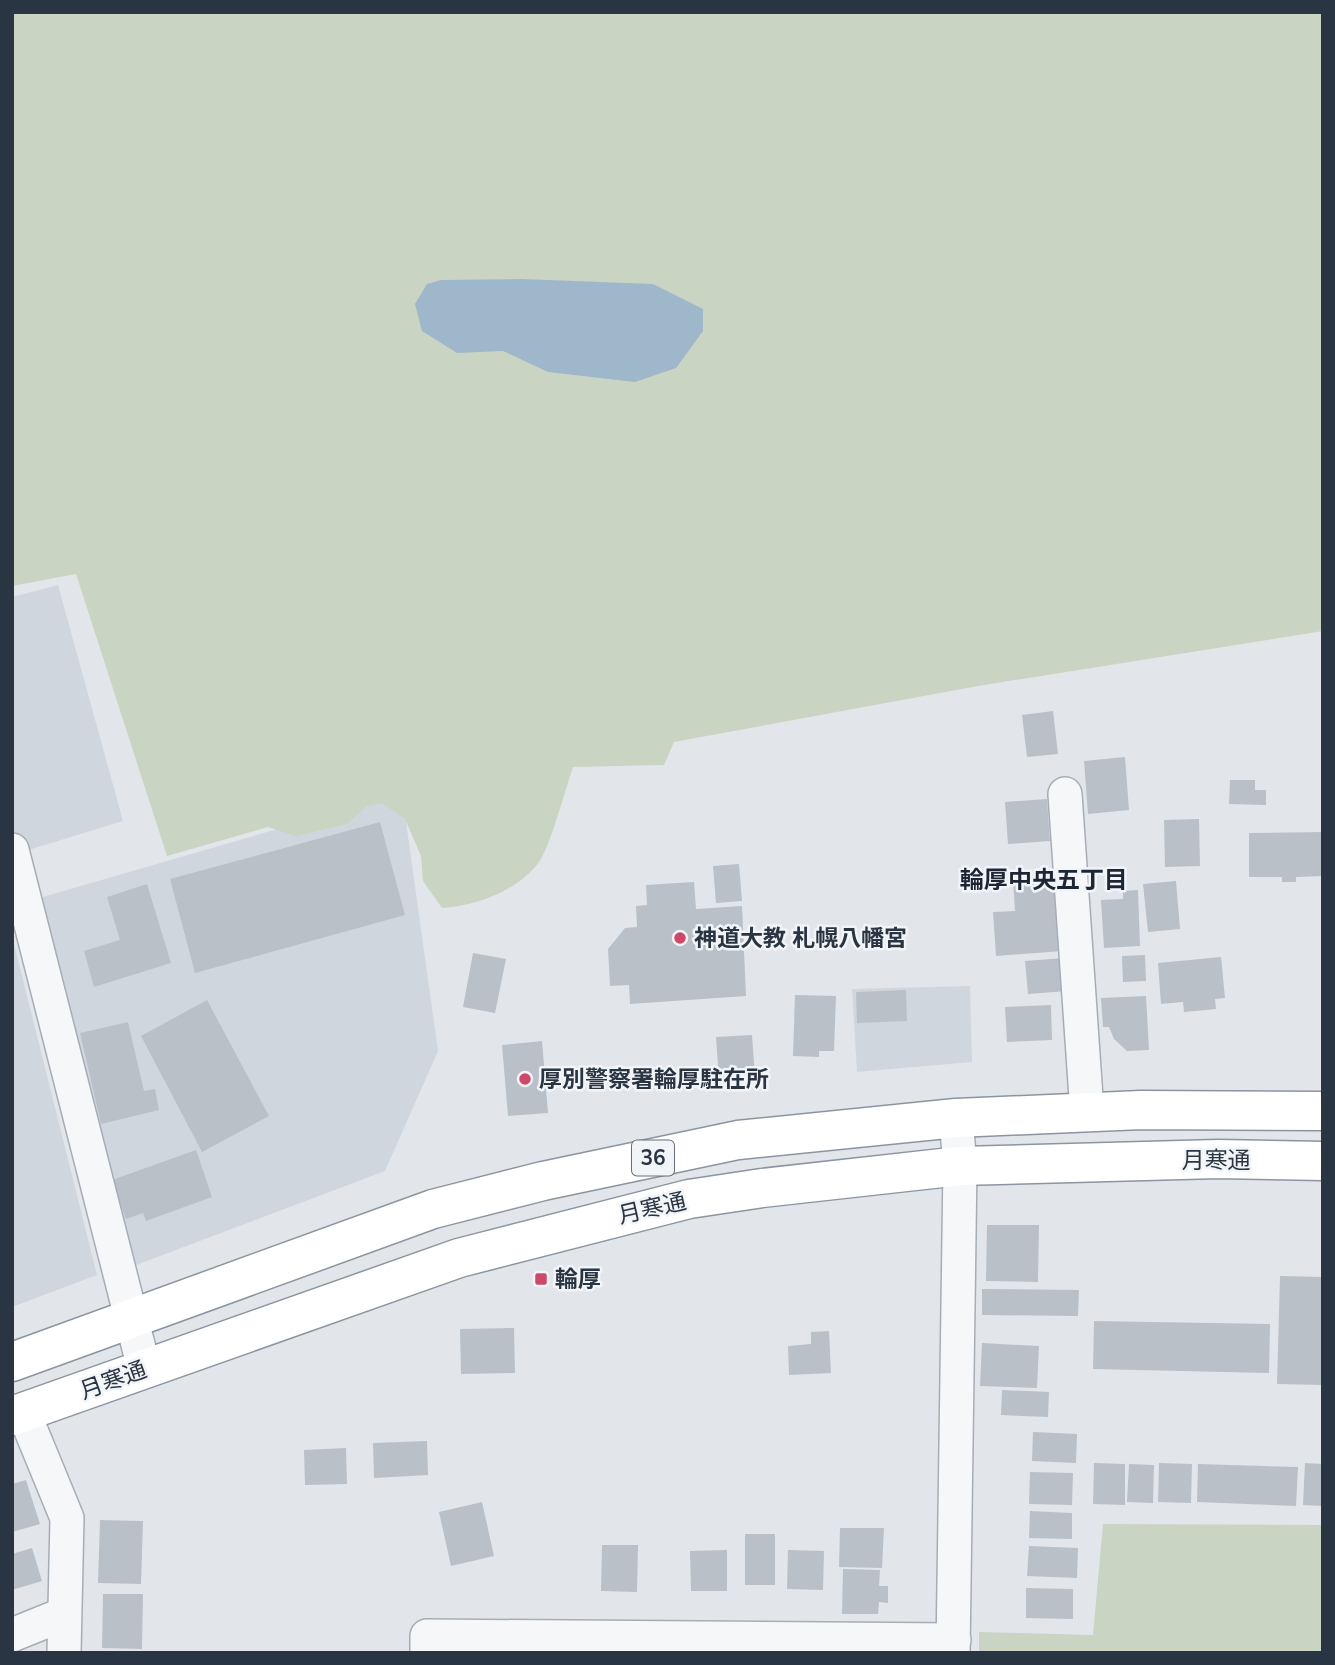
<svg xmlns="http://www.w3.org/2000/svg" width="1335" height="1665" viewBox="0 0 1335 1665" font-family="'Nunito Sans','Noto Sans JP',sans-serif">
  <rect width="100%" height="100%" fill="#e2e6eb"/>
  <path fill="#d0d6dd" d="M58 585 123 821 12 855V597Z
    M402 793 438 1051 385 1171 131 1267 36 899Z
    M12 936 97 1275 12 1307Z
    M970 986 972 1062 857 1072 852 989Z"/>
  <path fill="#c9d4c3" d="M12 12H1323V631L978 686 674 742 664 765 573 767C565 790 552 840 541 859 521 890 476 906 442 908L423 881 421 856 405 819 382 803 367 806 347 824 296 836 268 827 167 856 76 574 12 586Z
    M1103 1524 1323 1525V1653H979V1632L1093 1635Z"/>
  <path fill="#9eb7ca" d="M521 279 653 284 703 309V331L676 368 635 382 548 372 503 351 457 353 422 331 415 304 427 284 441 280Z"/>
  <path fill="#b9c0c8" d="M1053 711 1058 754 1027 757 1022 715Z
    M1125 757 1129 810 1088 814 1084 761Z
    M1230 780H1255V790H1266V805L1229 804Z
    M1047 799 1050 841 1008 844 1005 802Z
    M1199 819 1200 866 1165 867 1164 820Z
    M380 822 405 915 195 973 170 879Z
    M1323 832V876L1296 877V882H1282V877H1249V833Z
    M739 864 742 901 716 903 713 866Z
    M1057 877 1063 951 996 956 993 912 1015 911 1013 880Z
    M1176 881 1180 929 1148 932 1143 884Z
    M694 882 696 909 742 906 746 996 630 1004 629 985 610 986 608 949 625 928 637 927 636 906 647 905 646 885Z
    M147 884 171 963 94 987 84 951 120 940 107 897Z
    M1138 890 1140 946 1104 948 1101 900 1123 899V891Z
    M473 953 506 959 495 1013 463 1007Z
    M1145 955 1146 981 1123 982 1122 956Z
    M1221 957 1225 998 1215 999 1216 1009 1184 1012 1183 1002 1161 1004 1158 963Z
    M1064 958 1067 991 1028 994 1025 961Z
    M906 990 907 1021 857 1023 856 992Z
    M795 995 836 996 834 1051H819V1057L793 1056Z
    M1146 996 1149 1050 1127 1051 1114 1039 1109 1027H1103L1101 998Z
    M207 1000 269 1116 202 1152 141 1036Z
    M1051 1005 1052 1040 1007 1042 1005 1007Z
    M128 1022 144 1091 155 1089 159 1110 101 1124 80 1033Z
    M752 1035 755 1077 719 1079 716 1037Z
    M542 1041 548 1113 508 1116 502 1045Z
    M196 1150 212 1197 146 1221 143 1213 126 1219 112 1180Z
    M987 1225H1039L1038 1282 986 1281Z
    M1280 1276 1323 1277V1385L1277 1384Z
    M982 1289 1079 1290 1078 1316 982 1315Z
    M1094 1321 1270 1324 1269 1373 1093 1369Z
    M514 1328 515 1373 461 1374 460 1329Z
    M829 1331 831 1373 789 1375 788 1346 811 1344V1332Z
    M982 1343 1039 1346 1037 1388 980 1386Z
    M1002 1390 1049 1392 1048 1417 1001 1415Z
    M1033 1432 1077 1434 1076 1463 1032 1461Z
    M427 1441 428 1475 374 1478 373 1443Z
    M346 1448 347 1484 305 1485 304 1450Z
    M1094 1463 1125 1464V1505L1093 1504Z
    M1159 1463 1192 1464 1191 1503 1158 1502Z
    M1305 1463 1323 1464V1506L1303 1505Z
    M1129 1464 1154 1465 1153 1503 1127 1502Z
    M1198 1464 1298 1467 1296 1506 1197 1502Z
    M1030 1472 1073 1473 1072 1505 1029 1504Z
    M26 1480 40 1524 12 1532V1484Z
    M482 1502 494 1556 451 1566 439 1512Z
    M1030 1511 1072 1513V1539L1029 1538Z
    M100 1520 143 1521 141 1584 98 1583Z
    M840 1528H884L882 1568 839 1567Z
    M745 1534H775V1585H745Z
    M602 1545H638L637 1592 601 1591Z
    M1029 1546 1078 1548 1077 1578 1027 1576Z
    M32 1548 42 1581 12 1590V1554Z
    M727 1550V1591H691L690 1551Z
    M788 1550 824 1551 823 1590 787 1589Z
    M843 1569 880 1570 879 1586H888V1603L879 1602 878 1614H842Z
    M1026 1588 1073 1589V1619L1026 1618Z
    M103 1594H143L142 1649 102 1648Z"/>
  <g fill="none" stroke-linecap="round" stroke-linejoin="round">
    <g stroke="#a7adb5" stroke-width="36">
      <path id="minor" d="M1065 794 1087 1112
        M12 850 144 1368
        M23 1411 67 1518 64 1653
        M12 1635 64 1614
        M427 1653V1636L954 1640
        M953 1653 960 1166 956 1118"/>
    </g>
    <g stroke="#8a95a1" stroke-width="41">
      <path id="trunk" d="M12 1362 433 1209 543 1181 738 1140 956 1118 1141 1110 1323 1111
        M12 1416 459 1258 689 1199 762 1188 960 1166 1218 1159 1323 1161"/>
    </g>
    <use href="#minor" stroke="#f5f7f9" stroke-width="33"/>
    <use href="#trunk" stroke="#fff" stroke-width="38"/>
  </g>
  <g fill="#cf4868" stroke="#f2f5f8" stroke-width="2.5">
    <circle cx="680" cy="938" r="7"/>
    <circle cx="525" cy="1079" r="7"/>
    <rect x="534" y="1272" width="14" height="14" rx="3.5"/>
  </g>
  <g text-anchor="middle" stroke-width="5" stroke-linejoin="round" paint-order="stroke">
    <rect fill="#f2f5f8" stroke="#666f79" stroke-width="2" x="632" y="1140.5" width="42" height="35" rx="5"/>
    <g font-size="21" font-weight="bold" fill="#2a3543">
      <text x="653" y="1165">36</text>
    </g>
    <g font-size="23" font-weight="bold" fill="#2a3543" stroke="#f2f5f8" text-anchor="start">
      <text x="694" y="946">神道大教 札幌八幡宮</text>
      <text x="539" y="1087">厚別警察署輪厚駐在所</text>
      <text x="555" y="1287">輪厚</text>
    </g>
    <g font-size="23" fill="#2a3543" stroke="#f2f5f8">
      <text x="1216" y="1168">月寒通</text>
      <text transform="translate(652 1208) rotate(-13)" y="8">月寒通</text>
      <text transform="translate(113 1380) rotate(-20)" y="8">月寒通</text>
    </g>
    <g font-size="24" font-weight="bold" fill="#1c2634" stroke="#f2f5f8">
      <text x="1044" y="888">輪厚中央五丁目</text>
    </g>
  </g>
  <rect width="1335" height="1665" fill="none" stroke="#2a3543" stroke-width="28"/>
</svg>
